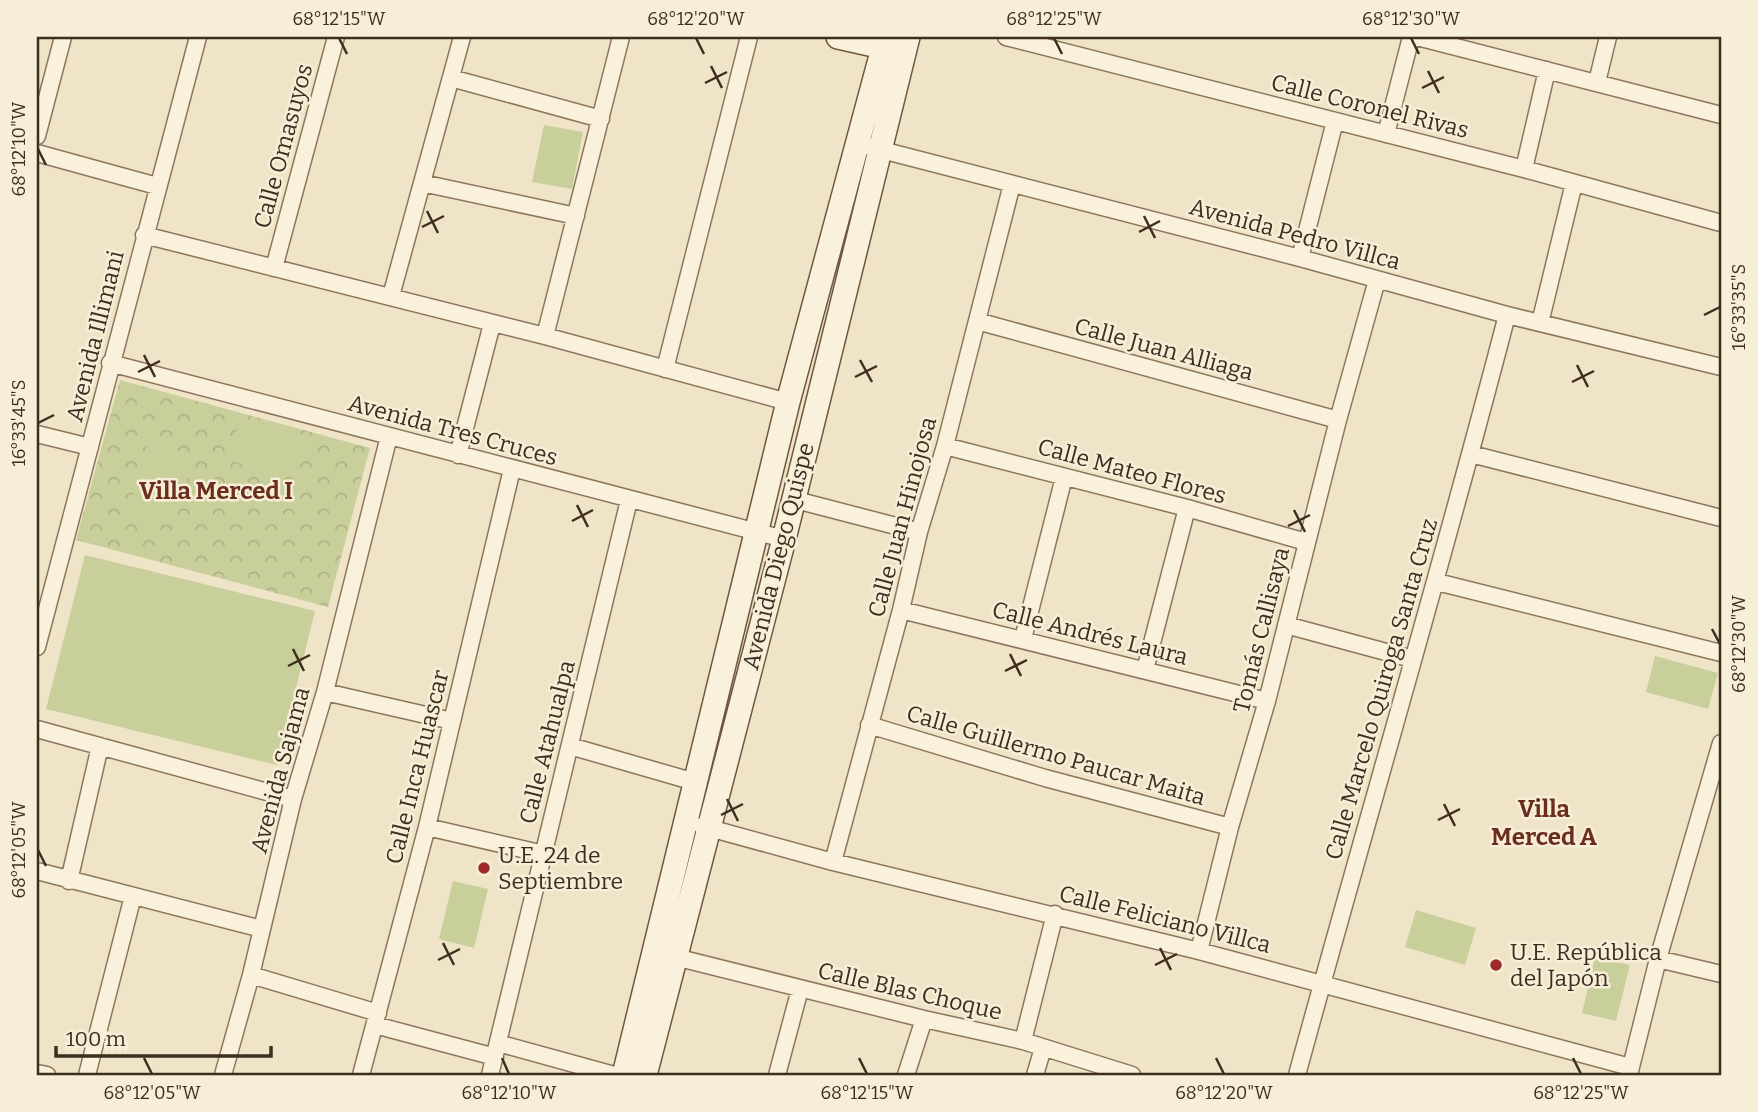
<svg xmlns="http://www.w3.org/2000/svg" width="1758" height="1112" viewBox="0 0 1758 1112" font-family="Bitter,serif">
  <defs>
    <pattern id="park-crowns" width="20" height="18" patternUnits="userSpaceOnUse" patternTransform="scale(1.75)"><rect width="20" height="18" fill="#c9cf9b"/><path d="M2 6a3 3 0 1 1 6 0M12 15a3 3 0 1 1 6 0" fill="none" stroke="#aeb285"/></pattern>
  </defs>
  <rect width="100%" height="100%" fill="#f0e4c8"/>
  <path fill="url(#park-crowns)" d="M120 380 370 448 328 607 76 540Z"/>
  <path fill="#c9cf9b" d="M544 125 583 132 572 189 532 182Z
    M240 418 302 435 290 477 228 460Z
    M148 443 193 455 173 526 128 514Z
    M85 555 315 611 277 765 46 709Z
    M1655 656 1718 673 1708 709 1646 692Z
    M453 881 488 889 474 948 439 939Z
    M1416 910 1476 928 1465 965 1405 947Z
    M1595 957 1630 965 1616 1021 1582 1013Z"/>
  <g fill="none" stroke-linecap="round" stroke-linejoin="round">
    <g stroke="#8d765c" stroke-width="19">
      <path id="street" d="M1006 37 1524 169 1721 223
        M1417 37 1721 115
        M451 78 601 119
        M1597 82 1608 37
        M1386 134 1411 37
        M37 136 63 37
        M870 147 1300 258 1507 315 1721 367
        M37 153 157 186
        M1524 169 1547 70
        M422 183 576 216
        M144 235 545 336 788 402
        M1300 258 1335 121
        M274 268 336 37
        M391 296 462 37
        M977 321 1338 420
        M1540 323 1574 183
        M545 336 621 37
        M110 363 784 539
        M665 369 749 37
        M37 434 90 447
        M945 446 1187 508 1306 542
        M1471 454 1721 518
        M458 455 492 324
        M792 499 919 532
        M1437 582 1721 653
        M901 610 1267 701
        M1286 625 1412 659
        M1023 639 1064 477
        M37 647 198 37
        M1145 670 1187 508
        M325 692 452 721
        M869 725 1045 778 1230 827
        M37 729 293 799
        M570 746 695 782
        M702 826 833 862 1199 951 1630 1067
        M427 827 544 854
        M833 862 901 610 919 532 945 446 1012 184
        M37 871 262 929
        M69 881 100 746
        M1199 951 1230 827 1267 701 1338 420 1377 280
        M675 957 924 1019 1023 1041 1132 1075
        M1658 959 1721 974
        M251 975 378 1013
        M375 1025 495 1057
        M1023 1041 1055 914
        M498 1043 614 1075
        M37 1073 47 1075
        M87 1075 133 896
        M223 1075 251 975 293 799 325 692 389 436
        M361 1075 427 827 512 469
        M490 1075 629 500
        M777 1075 800 989
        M906 1075 924 1019
        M1035 1075 1043 1048
        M1297 1075C1366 822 1441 570 1507 315
        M1629 1075 1658 959 1721 743"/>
    </g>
    <g stroke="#6f573f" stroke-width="26">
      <path id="secondary" d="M838 37 896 50
        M624 1075 788 402 886 37
        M645 1075 784 539 908 37"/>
    </g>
    <use href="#street" stroke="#faf1dc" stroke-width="16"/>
    <use href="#secondary" stroke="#faf1dc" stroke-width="23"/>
  </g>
  <path fill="none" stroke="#3d2e20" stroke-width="2.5" d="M339 38 347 54M696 38 704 54M1054 38 1062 54M1411 38 1419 54M711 66 722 88M1428 71 1439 93M705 83 727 72M1422 88 1444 77M38 149 46 165M427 211 438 233M1144 216 1155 238M422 227 444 216M1139 232 1160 221M1704 315 1720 307M144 355 155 377M860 360 872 382M1577 365 1588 387M138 372 160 361M855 377 877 366M1572 382 1594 371M38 423 54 415M577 505 588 527M1294 510 1305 532M572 521 593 510M1288 526 1310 515M1712 629 1720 644M293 649 304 671M1010 654 1021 676M288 666 310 655M1005 671 1027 660M727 799 738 821M1444 804 1455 826M721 815 743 804M1438 820 1460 809M38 850 46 866M443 943 454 965M1160 948 1171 970M438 960 460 949M1155 965 1177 954M144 1058 152 1074M502 1058 509 1074M859 1058 867 1074M1216 1058 1224 1074M1573 1058 1581 1074"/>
  <g fill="#9e2a2b" stroke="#f7eed8" stroke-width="2.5">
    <circle cx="484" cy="868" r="7"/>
    <circle cx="1496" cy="965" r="7"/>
  </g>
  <g text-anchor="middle" stroke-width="5" stroke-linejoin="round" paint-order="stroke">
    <g font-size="23" fill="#3d2e20" stroke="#f7eed8">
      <text transform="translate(1370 106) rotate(14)" y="8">Calle Coronel Rivas</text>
      <text transform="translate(283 146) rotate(-75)" y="8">Calle Omasuyos</text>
      <text transform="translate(1295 234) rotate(15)" y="8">Avenida Pedro Villca</text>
      <text transform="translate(95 336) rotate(-76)" y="8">Avenida Illimani</text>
      <text transform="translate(1164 349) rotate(15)" y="8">Calle Juan Alliaga</text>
      <text transform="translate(453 430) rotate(15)" y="8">Avenida Tres Cruces</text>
      <text transform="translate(1132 471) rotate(15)" y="8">Calle Mateo Flores</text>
      <text transform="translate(902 517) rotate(-75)" y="8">Calle Juan Hinojosa</text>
      <text transform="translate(778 556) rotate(-76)" y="8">Avenida Diego Quispe</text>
      <text transform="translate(1261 630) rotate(-76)" y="8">Tomás Callisaya</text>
      <text transform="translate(1090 633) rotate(14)" y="8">Calle Andrés Laura</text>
      <text transform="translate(1381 689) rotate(-74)" y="8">Calle Marcelo Quiroga Santa Cruz</text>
      <text transform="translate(547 742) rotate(-76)" y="8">Calle Atahualpa</text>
      <text transform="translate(1056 755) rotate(16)" y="8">Calle Guillermo Paucar Maita</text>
      <text transform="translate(417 767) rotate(-76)" y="8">Calle Inca Huascar</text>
      <text transform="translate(280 770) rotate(-75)" y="8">Avenida Sajama</text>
      <text transform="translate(1165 919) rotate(14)" y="8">Calle Feliciano Villca</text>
      <text transform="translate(910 991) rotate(13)" y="8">Calle Blas Choque</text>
    </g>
    <g font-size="23" fill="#3d2e20" stroke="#f7eed8" text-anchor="start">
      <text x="498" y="863">U.E. 24 de<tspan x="498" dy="26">Septiembre</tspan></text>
      <text x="1510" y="960">U.E. República<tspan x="1510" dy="26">del Japón</tspan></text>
    </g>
    <g font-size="24" font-weight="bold" fill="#6b2e1e" stroke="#f7eed8">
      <text x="216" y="499">Villa Merced I</text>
      <text x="1544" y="817">Villa<tspan x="1544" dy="28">Merced A</tspan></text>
    </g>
  </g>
  <rect width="1758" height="1112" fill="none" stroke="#f7eed8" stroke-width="77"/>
  <path d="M56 1046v10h215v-10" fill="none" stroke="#3d2e20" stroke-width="3.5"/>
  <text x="66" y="1046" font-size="21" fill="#3d2e20" stroke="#f7eed8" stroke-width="5" paint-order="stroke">100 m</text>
  <rect x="38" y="38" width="1682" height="1036" fill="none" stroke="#3d2e20" stroke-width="2.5"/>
  <g font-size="18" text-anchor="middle" fill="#3d2e20">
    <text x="339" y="25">68°12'15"W</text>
    <text x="696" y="25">68°12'20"W</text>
    <text x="1054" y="25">68°12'25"W</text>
    <text x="1411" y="25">68°12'30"W</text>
    <text transform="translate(19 149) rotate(-90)" y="6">68°12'10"W</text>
    <text transform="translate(1739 307) rotate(-90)" y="6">16°33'35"S</text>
    <text transform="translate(19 423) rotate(-90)" y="6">16°33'45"S</text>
    <text transform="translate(1739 644) rotate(-90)" y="6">68°12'30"W</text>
    <text transform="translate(19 850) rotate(-90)" y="6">68°12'05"W</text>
    <text x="152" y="1099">68°12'05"W</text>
    <text x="509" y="1099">68°12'10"W</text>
    <text x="867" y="1099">68°12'15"W</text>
    <text x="1224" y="1099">68°12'20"W</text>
    <text x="1581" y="1099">68°12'25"W</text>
  </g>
</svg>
